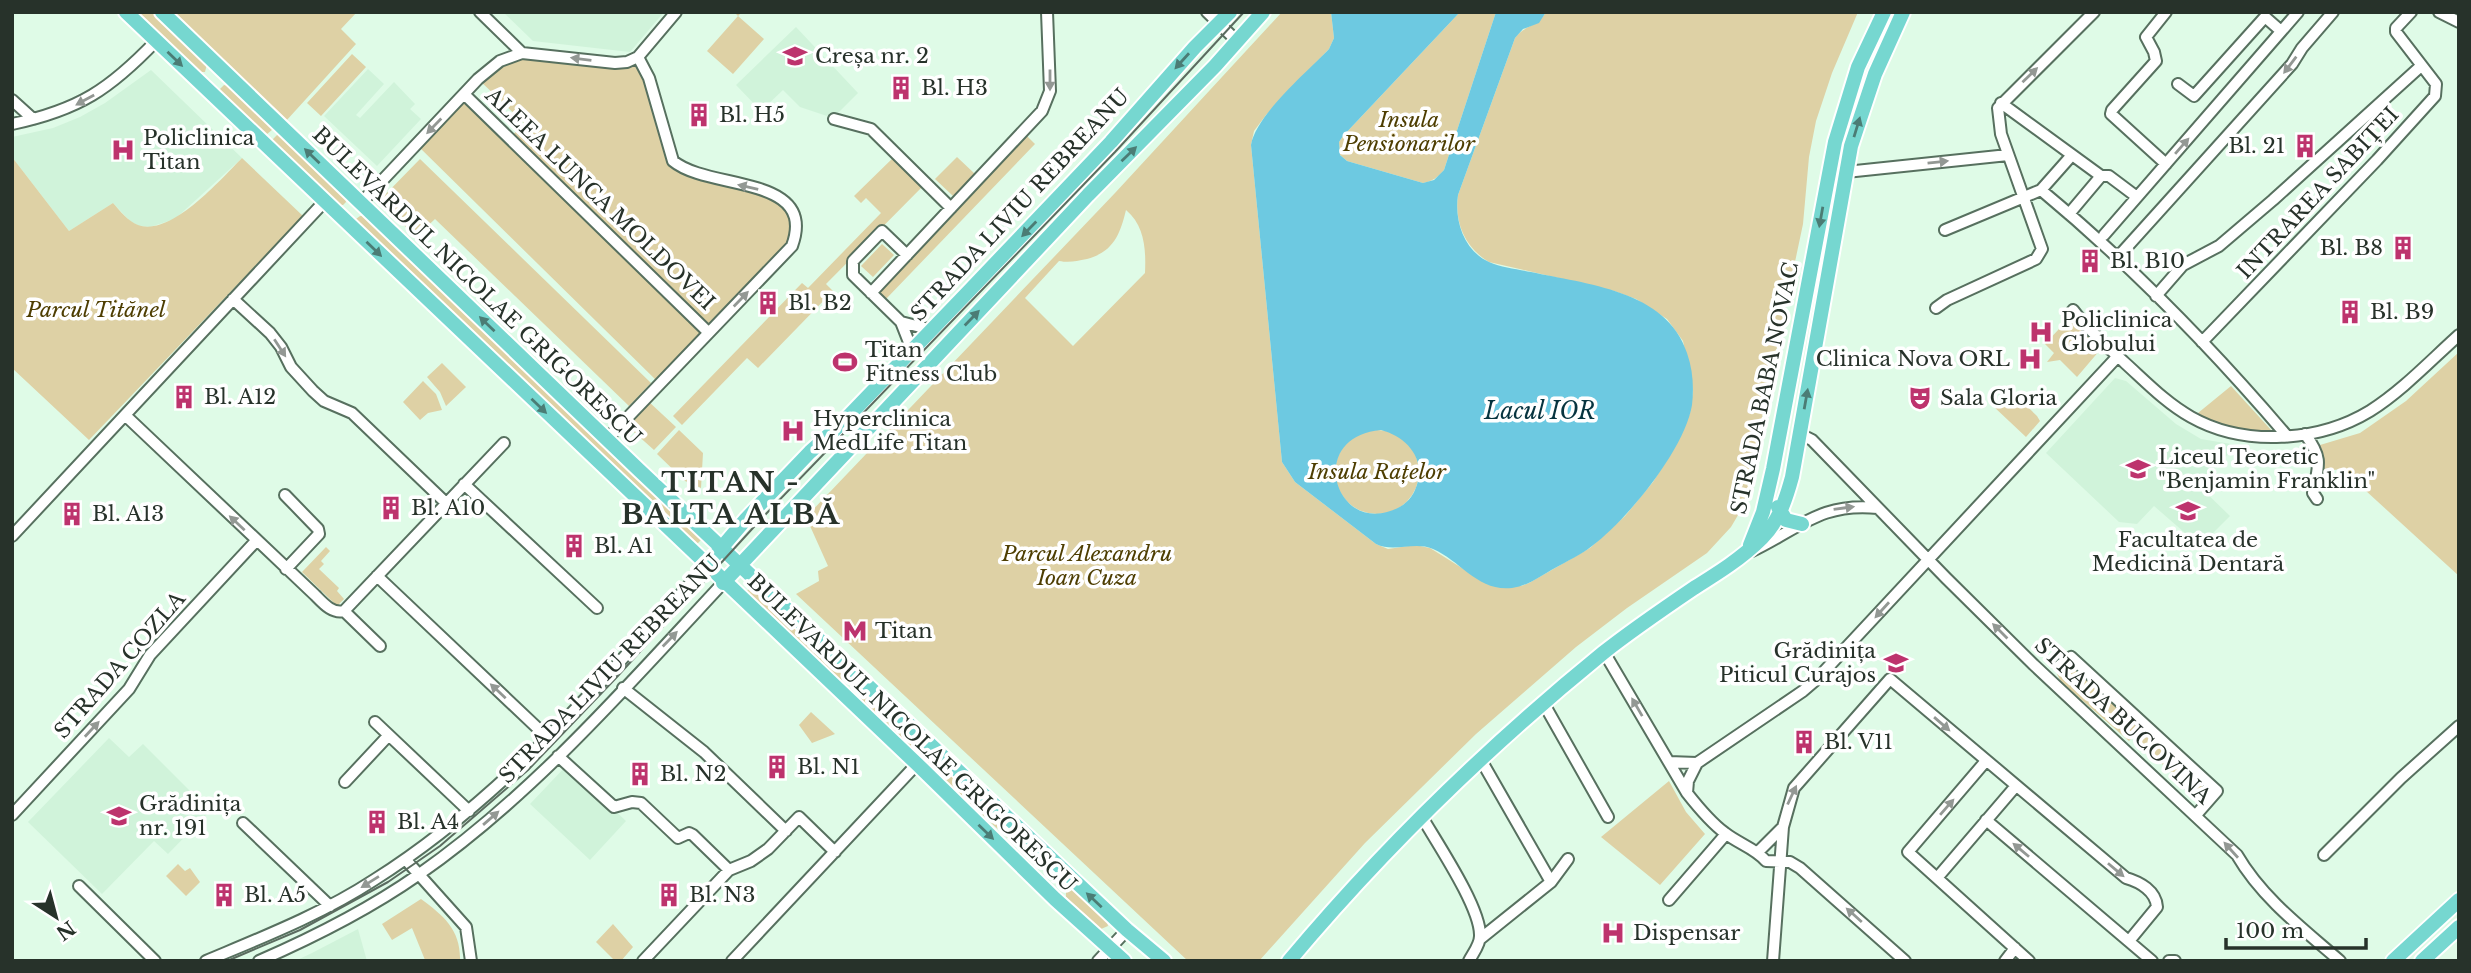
<svg xmlns="http://www.w3.org/2000/svg" width="2471" height="973" viewBox="0 0 2471 973" font-family="'Libre Baskerville',serif">
  <rect width="100%" height="100%" fill="#dffbe7"/>
  <path fill="#d0f3da" d="M503 12H664L630 52 533 41Z
    M796 27 858 93 833 118 800 107 783 90 761 111 736 85Z
    M368 69 384 84 356 115 360 118 394 82 415 104 410 109 421 119 377 166 324 116Z
    M151 70 242 158 175 219 150 227 139 226 130 221 113 203 69 231 12 157V137L53 128 80 117 105 103Z
    M2115 378 2126 381 2176 424 2201 439 2237 445 2198 485 2230 516 2200 546 2154 506 2137 524 2119 522 2046 453Z
    M109 738 129 757 143 744 210 811 168 854 154 841 102 894 28 822Z
    M567 765 626 821 590 860 530 804Z
    M358 929 367 961H295L312 953Z"/>
  <path fill="#ded1a5" fill-rule="evenodd" d="M137 12H152L207 64 205 72H200Z
    M171 12H357L341 29 356 44 286 121Z
    M734 12H742L738 16 764 39 733 74 707 51 738 16Z
    M1282 12H1331L1334 38 1329 49 1266 115 1254 131 1251 145 1282 462 1295 482 1376 544 1388 549 1415 545 1430 548 1489 585 1521 586 1529 583 1590 548 1625 516 1653 482 1667 460 1690 413 1693 390 1683 341 1667 319 1636 299 1614 291 1489 262C1465 248 1454 222 1458 195L1515 38C1524 25 1538 27 1546 12H1858L1832 73 1816 121 1809 157 1803 224 1761 423 1753 471 1744 505 1731 527 1707 553 1627 608 1576 647 1476 734 1365 843 1259 961H1188L796 594 819 581 818 571 828 566 806 517 1115 193ZM1126 210C1145 226 1146 250 1145 273L1073 346 1025 298 1059 261C1070 263 1076 261 1087 259 1113 252 1120 235 1126 210Z
    M1460 12H1496L1444 170C1437 178 1433 181 1423 183L1347 161 1340 155 1339 142 1343 136Z
    M352 54 366 67 321 116 307 103Z
    M510 56 615 63 638 57 673 161 780 196 796 236 659 383 417 145 464 94 510 138 524 123 478 79Z
    M224 85 229 86 273 129 266 135 222 94 220 89Z
    M278 134 345 197 346 202 343 205H339L271 141Z
    M1025 134 1035 144 886 299 892 305 889 307 874 293Z
    M897 154 926 183 826 284 833 291 758 368 747 358 682 425 673 416 802 283 808 288 881 213 866 198 861 203 854 196Z
    M12 157 69 231 113 203C120 211 128 221 138 225 171 237 220 180 242 158L303 216 89 440 12 368Z
    M957 157 975 174 953 196 935 179Z
    M420 159 651 383 629 406 435 219 416 237 379 201Z
    M360 216H365L702 539 695 546 358 224 356 219Z
    M882 244 894 255 873 277 861 266Z
    M2072 315 2101 344 2100 350 2077 377 2060 360 2047 362 2054 353 2045 344Z
    M2459 352V576L2342 469 2325 471 2320 445 2360 433 2406 401Z
    M442 363 466 387 446 406 440 392 427 377Z
    M423 381 436 394 442 410 428 413 420 420 403 402Z
    M2231 386 2272 431C2247 433 2218 428 2198 413Z
    M2009 389 2037 416 2040 421 2026 437 1993 406Z
    M648 401 676 427 654 450 626 425Z
    M679 430 703 453 701 488 685 481 657 454Z
    M1335 472a42 42 0 1 1 84 0a42 42 0 1 1-84 0Z
    M326 547 330 551 321 561 324 564 319 569 339 588 337 591 344 599 337 606 302 572Z
    M753 584 846 672V677L843 680 839 679 746 592Z
    M2071 659 2214 792 2204 803 2133 737 2129 741 2061 682 2057 674Z
    M864 693 867 694 935 759 929 765 862 700 861 696Z
    M811 712 835 734 812 743 799 725Z
    M938 763 1021 841 1019 847 1016 846 932 768Z
    M1669 781 1686 812 1705 834 1660 885 1601 837Z
    M178 864 185 871 190 868 200 882 186 896 166 876Z
    M1069 890H1073L1107 922 1108 926 1101 929 1066 897V892Z
    M421 899C444 916 461 930 460 961L425 960 412 928 392 940 382 924Z
    M613 924 633 947 621 961H615L596 942Z"/>
  <path fill="#6dc9e1" fill-rule="evenodd" d="M1331 12H1460L1343 136 1339 142 1340 155 1347 161 1423 183 1434 180 1444 170 1496 12H1546L1539 23 1523 29 1515 38 1458 195C1454 220 1464 251 1489 262 1502 268 1517 269 1531 272 1585 284 1667 290 1687 353 1693 370 1694 388 1692 405 1685 449 1627 520 1592 546 1581 555 1567 561 1555 568 1542 575 1528 586 1512 588 1478 592 1461 561 1433 549 1414 541 1394 553 1376 544L1295 482 1282 462 1251 145C1256 115 1307 72 1329 49L1334 38ZM1381 430C1408 437 1428 461 1415 490 1410 502 1399 509 1387 512 1332 527 1309 436 1381 430Z"/>
  <g fill="none" stroke-linecap="round" stroke-linejoin="round">
    <g stroke="#57705f" stroke-width="14">
      <path id="minor" d="M480 12 522 53
        M1207 12 1237 41
        M2439 12 2459 22
        M2178 84 2194 96 2265 17 2281 31
        M464 94 708 332
        M12 100 33 119
        M2001 103 2101 176H2109L2137 197
        M834 119 871 129 951 208
        M12 124C79 110 110 89 156 41
        M2166 164 2111 114 2112 110 2156 61 2154 52 2146 37 2166 12
        M1846 172 2008 155
        M2041 190C2130 264 2212 348 2287 436
        M361 203 478 79 500 61 522 53 615 63 627 62 638 57 676 12
        M2069 214 2101 176
        M1945 230 2041 190 2072 155
        M2104 235 2298 12
        M907 255 882 231 853 261V275L901 322 912 350
        M2117 258 2292 64 2302 48 2333 12
        M871 293 1042 111 1050 91 1047 12
        M2156 296 2183 265 2219 246 2273 200 2421 66
        M233 299 270 333 281 347 291 367 313 391 324 401 352 413 446 503
        M1936 308 1947 300 2036 259 2042 249 2001 134 1998 108 2094 12
        M2073 310C2088 330 2107 346 2125 363 2146 382 2166 403 2191 417 2244 447 2319 442 2370 411 2403 390 2430 361 2459 335
        M901 322 932 330
        M2202 342 2377 160 2435 96 2436 84 2396 32V28L2411 12
        M126 416 315 595C323 603 332 614 344 611L380 646
        M1800 434 1812 440 1946 578 2034 665 2237 855C2262 898 2303 929 2340 961
        M2305 434C2323 458 2319 465 2313 493L2317 499
        M607 439 792 246C818 174 709 191 673 161L649 78 638 57
        M464 484 597 608
        M285 495 318 529 319 534 286 569
        M12 536 324 202
        M1752 551C1800 528 1821 502 1878 508
        M377 576 548 738
        M344 611 504 443
        M1604 652 1687 793C1698 807 1710 822 1725 833 1739 844 1755 848 1766 861L1790 862 1800 868 1905 961
        M2060 665 2071 657 2217 791 2196 815
        M623 688 704 752 786 831
        M1544 704 1608 817
        M375 722 469 811
        M558 756 614 807 632 802 641 803 678 838 689 833 693 835 729 870
        M1481 760 1551 882
        M1669 762 1697 763
        M1985 762 1908 852 2029 961
        M345 782 388 736
        M1687 793 1688 781 1697 763 1803 691 1817 679 2118 356
        M12 815 129 689 150 655 256 541
        M1422 817C1437 843 1481 908 1480 936 1480 945 1473 953 1469 961
        M1986 820 2152 961
        M243 823 330 906
        M1758 852 1783 827
        M2324 855 2401 778 2459 726
        M406 860 466 927 471 961
        M1937 878 2015 787
        M79 886 155 961
        M1669 900 1726 834
        M1480 939 1551 882 1568 859
        M206 961C263 937 322 914 374 880 504 798 604 679 706 566
        M259 961C314 937 368 910 418 875 533 795 628 685 723 583
        M643 961 729 870 751 861 768 849 799 817 835 852
        M732 961 917 764
        M1098 961 1127 930
        M1773 961 1783 827 1794 788 1890 679 2126 878C2140 882 2156 891 2157 907L2129 941
        M2005 961 2015 948
        M2169 961H2175"/>
    </g>
    <g stroke="#fff" stroke-width="18">
      <path id="major" d="M126 12 917 764 1055 899 1124 961
        M162 12 639 470 1127 930 1164 961
        M1778 507 1786 520 1802 524
        M1750 545 1763 512 1773 469 1835 142 1858 67 1884 12
        M706 566 746 519 810 452 841 424 969 291 1111 142 1195 47 1230 12
        M723 583 1088 195 1215 66 1263 12
        M1289 961C1383 849 1490 745 1603 653 1632 630 1663 609 1694 588 1718 573 1742 558 1762 538 1779 521 1786 499 1792 477L1851 146 1875 74 1903 12
        M2393 961 2459 900
        M2422 961 2459 927"/>
    </g>
    <use href="#minor" stroke="#fff" stroke-width="10"/>
    <use href="#major" stroke="#76d7d0" stroke-width="14"/>
    <path stroke="#5c6c60" stroke-width="2" d="M227 961 300 930 388 882 440 846 528 770 615 679 763 517 1115 152 1244 12"/>
  </g>
  <defs><path id="oneway-solid" d="M-6-.8H1V-3.2L6.5 0L1 3.2V.8H-6Z" transform="scale(1.75)"/></defs>
  <g fill="#4b7c75">
    <use href="#oneway-solid" transform="translate(175 59) rotate(44)"/>
    <use href="#oneway-solid" transform="translate(1182 61) rotate(132)"/>
    <use href="#oneway-solid" transform="translate(1857 127) rotate(-73)"/>
    <use href="#oneway-solid" transform="translate(1129 154) rotate(-44)"/>
    <use href="#oneway-solid" transform="translate(312 156) rotate(-136)"/>
    <use href="#oneway-solid" transform="translate(1821 217) rotate(100)"/>
    <use href="#oneway-solid" transform="translate(1029 229) rotate(134)"/>
    <use href="#oneway-solid" transform="translate(374 249) rotate(44)"/>
    <use href="#oneway-solid" transform="translate(972 318) rotate(-46)"/>
    <use href="#oneway-solid" transform="translate(487 324) rotate(-136)"/>
    <use href="#oneway-solid" transform="translate(1806 399) rotate(-80)"/>
    <use href="#oneway-solid" transform="translate(539 406) rotate(44)"/>
    <use href="#oneway-solid" transform="translate(986 832) rotate(44)"/>
    <use href="#oneway-solid" transform="translate(1094 900) rotate(-137)"/>
  </g>
  <g fill="#939894">
    <use href="#oneway-solid" transform="translate(581 59) rotate(-173)"/>
    <use href="#oneway-solid" transform="translate(2290 65) rotate(127)"/>
    <use href="#oneway-solid" transform="translate(2030 75) rotate(-44)"/>
    <use href="#oneway-solid" transform="translate(1050 80) rotate(90)"/>
    <use href="#oneway-solid" transform="translate(85 100) rotate(151)"/>
    <use href="#oneway-solid" transform="translate(434 126) rotate(134)"/>
    <use href="#oneway-solid" transform="translate(2182 146) rotate(-49)"/>
    <use href="#oneway-solid" transform="translate(1938 162) rotate(-6)"/>
    <use href="#oneway-solid" transform="translate(748 187) rotate(-167)"/>
    <use href="#oneway-solid" transform="translate(741 299) rotate(-46)"/>
    <use href="#oneway-solid" transform="translate(280 348) rotate(57)"/>
    <use href="#oneway-solid" transform="translate(1844 508) rotate(-8)"/>
    <use href="#oneway-solid" transform="translate(237 523) rotate(-137)"/>
    <use href="#oneway-solid" transform="translate(1882 610) rotate(132)"/>
    <use href="#oneway-solid" transform="translate(2000 631) rotate(-135)"/>
    <use href="#oneway-solid" transform="translate(670 639) rotate(-46)"/>
    <use href="#oneway-solid" transform="translate(498 691) rotate(-137)"/>
    <use href="#oneway-solid" transform="translate(1637 707) rotate(-120)"/>
    <use href="#oneway-solid" transform="translate(1942 724) rotate(41)"/>
    <use href="#oneway-solid" transform="translate(92 729) rotate(-47)"/>
    <use href="#oneway-solid" transform="translate(1792 795) rotate(-65)"/>
    <use href="#oneway-solid" transform="translate(1947 807) rotate(-49)"/>
    <use href="#oneway-solid" transform="translate(491 818) rotate(-41)"/>
    <use href="#oneway-solid" transform="translate(2021 850) rotate(-140)"/>
    <use href="#oneway-solid" transform="translate(2231 850) rotate(-132)"/>
    <use href="#oneway-solid" transform="translate(2116 870) rotate(40)"/>
    <use href="#oneway-solid" transform="translate(370 882) rotate(148)"/>
    <use href="#oneway-solid" transform="translate(1854 915) rotate(-138)"/>
  </g>
  <defs>
    <g id="school-bare" transform="scale(1.89)"><path d="M0-5L7-2L0 1L-7-2ZM-4 1L0 2.5L4 1V4Q0 6-4 4Z" fill="#bd336d" stroke="#fff" stroke-width="2.5" paint-order="stroke"/></g>
    <g id="building-bare" transform="scale(1.89)"><path d="M-4-6H4V6H1V3H-1V6H-4ZM-2.5-4.3h1.7v1.8h-1.7ZM.8-4.3h1.7v1.8H.8ZM-2.5-1h1.7V.8h-1.7ZM.8-1h1.7V.8H.8Z" fill="#bd336d" stroke="#fff" stroke-width="2.5" paint-order="stroke"/></g>
    <g id="hospital-bare" transform="scale(1.89)"><path d="M-5-5h3v3.5h4V-5h3V5h-3V1.5h-4V5h-3Z" fill="#bd336d" stroke="#fff" stroke-width="2.5" paint-order="stroke"/></g>
    <g id="stadium-bare" transform="scale(1.89)"><path d="M0-5a6.5 5 0 1 0 0 10a6.5 5 0 1 0 0-10ZM-3.5-1.8h7v3.6h-7Z" fill="#bd336d" stroke="#fff" stroke-width="2.5" paint-order="stroke"/></g>
    <g id="theatre-bare" transform="scale(1.89)"><path d="M-5-5.5Q0-4 5-5.5V0Q5 5 0 6Q-5 5-5 0ZM-3.3-2.5H-1v1.5H-3.3ZM1-2.5H3.3v1.5H1ZM-2.8 1Q0 5.5 2.8 1Z" fill="#bd336d" stroke="#fff" stroke-width="2.5" paint-order="stroke"/></g>
    <g id="university-bare" transform="scale(1.89)"><path d="M0-5L7-2L0 1L-7-2ZM-4 1L0 2.5L4 1V4Q0 6-4 4Z" fill="#bd336d" stroke="#fff" stroke-width="2.5" paint-order="stroke"/></g>
    <g id="metro-bare" transform="scale(1.89)"><path d="M-5.5 5V-5H-3L0 0L3-5H5.5V5H3V-.5L0 4L-3-.5V5Z" fill="#bd336d" stroke="#fff" stroke-width="2.5" paint-order="stroke"/></g>
  </defs>
  <g fill-rule="evenodd">
    <use href="#school-bare" x="795" y="56"/>
    <use href="#building-bare" x="901" y="88"/>
    <use href="#building-bare" x="699" y="115"/>
    <use href="#building-bare" x="2305" y="146"/>
    <use href="#hospital-bare" x="123" y="150"/>
    <use href="#building-bare" x="2403" y="248"/>
    <use href="#building-bare" x="2090" y="261"/>
    <use href="#building-bare" x="768" y="303"/>
    <use href="#building-bare" x="2350" y="312"/>
    <use href="#hospital-bare" x="2041" y="332"/>
    <use href="#hospital-bare" x="2030" y="359"/>
    <use href="#stadium-bare" x="845" y="362"/>
    <use href="#building-bare" x="184" y="397"/>
    <use href="#theatre-bare" x="1920" y="398"/>
    <use href="#hospital-bare" x="793" y="431"/>
    <use href="#university-bare" x="2138" y="469"/>
    <use href="#building-bare" x="391" y="508"/>
    <use href="#university-bare" x="2188" y="511"/>
    <use href="#building-bare" x="72" y="514"/>
    <use href="#building-bare" x="574" y="546"/>
    <use href="#metro-bare" x="855" y="631"/>
    <use href="#school-bare" x="1896" y="663"/>
    <use href="#building-bare" x="1804" y="742"/>
    <use href="#building-bare" x="777" y="767"/>
    <use href="#building-bare" x="640" y="774"/>
    <use href="#school-bare" x="119" y="816"/>
    <use href="#building-bare" x="377" y="822"/>
    <use href="#building-bare" x="224" y="895"/>
    <use href="#building-bare" x="669" y="895"/>
    <use href="#hospital-bare" x="1613" y="933"/>
  </g>
  <g text-anchor="middle" stroke-width="7" stroke-linejoin="round" paint-order="stroke">
    <g font-size="21" fill="#27322a" stroke="#fff" text-anchor="start">
      <text x="815" y="63">Creșa nr. 2</text>
      <text x="921" y="95">Bl. H3</text>
      <text x="719" y="122">Bl. H5</text>
      <text x="143" y="145">Policlinica<tspan x="143" dy="24">Titan</tspan></text>
      <text x="2285" y="153" text-anchor="end">Bl. 21</text>
      <text x="2383" y="255" text-anchor="end">Bl. B8</text>
      <text x="2110" y="268">Bl. B10</text>
      <text x="788" y="310">Bl. B2</text>
      <text x="2370" y="319">Bl. B9</text>
      <text x="2061" y="327">Policlinica<tspan x="2061" dy="24">Globului</tspan></text>
      <text x="865" y="357">Titan<tspan x="865" dy="24">Fitness Club</tspan></text>
      <text x="2010" y="366" text-anchor="end">Clinica Nova ORL</text>
      <text x="204" y="404">Bl. A12</text>
      <text x="1940" y="405">Sala Gloria</text>
      <text x="813" y="426">Hyperclinica<tspan x="813" dy="24">MedLife Titan</tspan></text>
      <text x="2158" y="464">Liceul Teoretic<tspan x="2158" dy="24">"Benjamin Franklin"</tspan></text>
      <text x="411" y="515">Bl. A10</text>
      <text x="92" y="521">Bl. A13</text>
      <text x="2188" y="547" text-anchor="middle">Facultatea de<tspan x="2188" dy="24">Medicină Dentară</tspan></text>
      <text x="594" y="553">Bl. A1</text>
      <text x="875" y="638">Titan</text>
      <text x="1876" y="658" text-anchor="end">Grădinița<tspan x="1876" dy="24">Piticul Curajos</tspan></text>
      <text x="1824" y="749">Bl. V11</text>
      <text x="797" y="774">Bl. N1</text>
      <text x="660" y="781">Bl. N2</text>
      <text x="139" y="811">Grădinița<tspan x="139" dy="24">nr. 191</tspan></text>
      <text x="397" y="829">Bl. A4</text>
      <text x="244" y="902">Bl. A5</text>
      <text x="689" y="902">Bl. N3</text>
      <text x="1633" y="940">Dispensar</text>
    </g>
    <g font-size="21" font-style="italic" fill="#4e3e02" stroke="#fff">
      <text x="1409" y="127">Insula<tspan x="1409" dy="24">Pensionarilor</tspan></text>
      <text x="96" y="317">Parcul Titănel</text>
      <text x="1377" y="479">Insula Rațelor</text>
      <text x="1087" y="561">Parcul Alexandru<tspan x="1087" dy="24">Ioan Cuza</tspan></text>
    </g>
    <g font-size="21" fill="#27322a" stroke="#fff">
      <text transform="translate(2318 193) rotate(-47)" y="7">INTRAREA SABIȚEI</text>
      <text transform="translate(600 199) rotate(44)" y="7">ALEEA LUNCA MOLDOVEI</text>
      <text transform="translate(1020 205) rotate(-47)" y="7">STRADA LIVIU REBREANU</text>
      <text transform="translate(477 286) rotate(44)" y="7">BULEVARDUL NICOLAE GRIGORESCU</text>
      <text transform="translate(1765 388) rotate(-78)" y="7">STRADA BABA NOVAC</text>
      <text transform="translate(120 665) rotate(-49)" y="7">STRADA COZLA</text>
      <text transform="translate(610 669) rotate(-46)" y="7">STRADA LIVIU REBREANU</text>
      <text transform="translate(2123 721) rotate(43)" y="7">STRADA BUCOVINA</text>
      <text transform="translate(912 733) rotate(44)" y="7">BULEVARDUL NICOLAE GRIGORESCU</text>
    </g>
    <g font-size="23" font-style="italic" fill="#07343f" stroke="#fff">
      <text x="1540" y="419">Lacul IOR</text>
    </g>
    <g font-size="28" font-weight="bold" letter-spacing="2" fill="#27322a" stroke="#fff">
      <text x="731" y="492">TITAN -<tspan x="731" dy="32">BALTA ALBĂ</tspan></text>
    </g>
  </g>
  <rect width="2471" height="973" fill="none" stroke="#27322a" stroke-width="28"/>
  <g transform="translate(56 917) rotate(144)" stroke="#ffffff" stroke-width="5" paint-order="stroke">
  <path d="M0-5L12 26L0 18L-12 26Z" fill="#27322a"/>
  <text y="-10" font-size="19" font-weight="bold" text-anchor="middle" fill="#27322a">N</text>
  </g>
  <path d="M2226 938v10h140v-10" fill="none" stroke="#27322a" stroke-width="3.5"/>
  <text x="2236" y="938" font-size="21" fill="#27322a" stroke="#ffffff" stroke-width="5" paint-order="stroke">100 m</text>
</svg>
